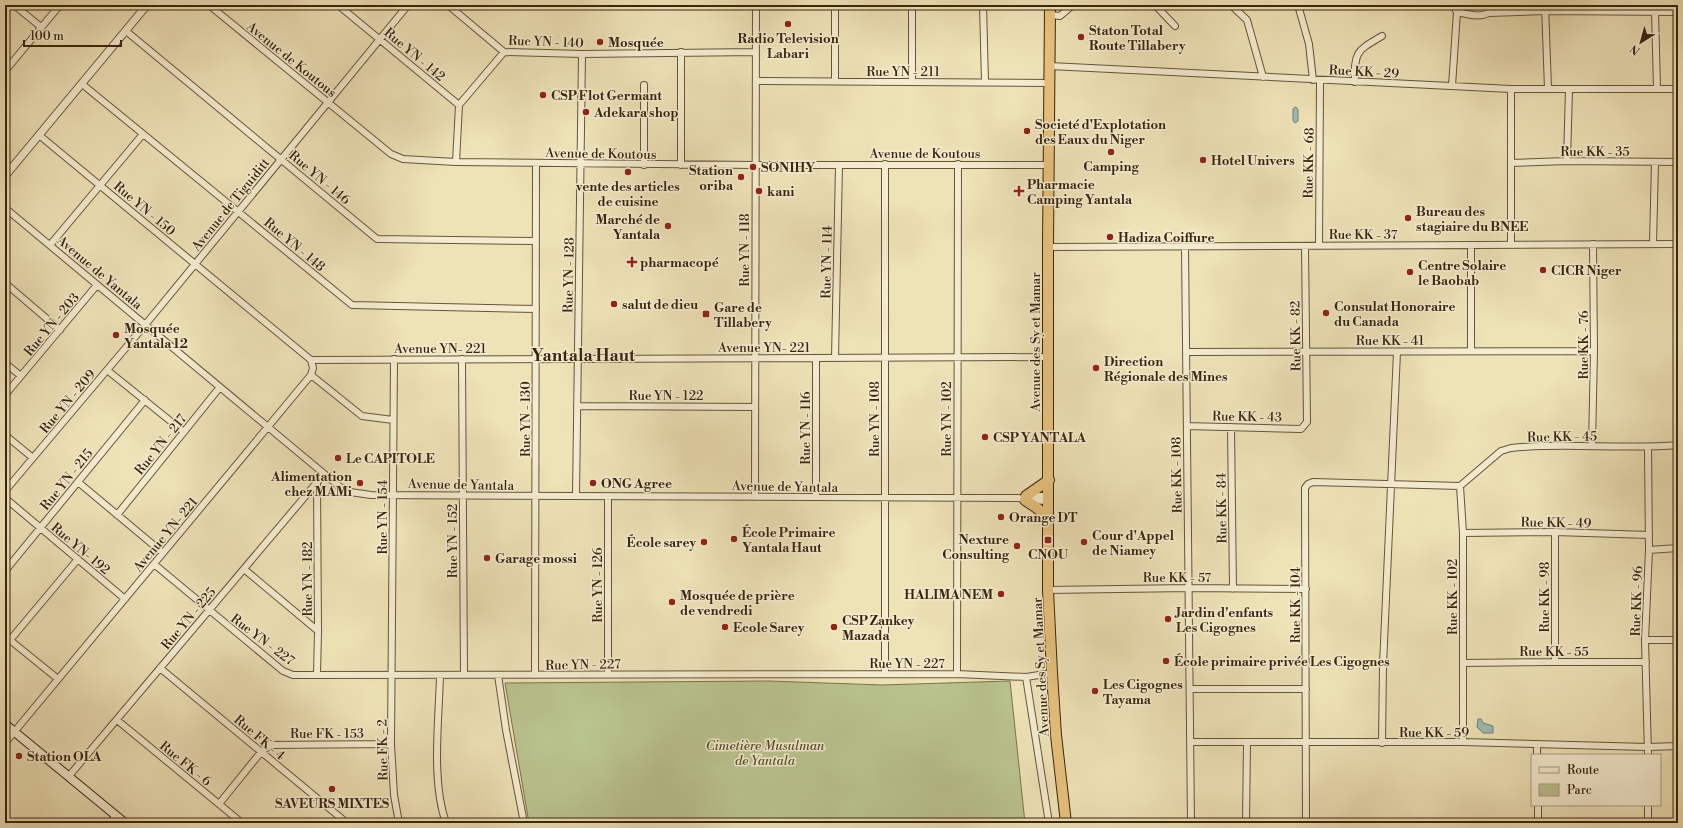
<svg xmlns="http://www.w3.org/2000/svg" width="1683" height="828" viewBox="0 0 1683 828" font-family="'Libre Bodoni',serif">
  <rect width="100%" height="100%" fill="#eee2b7"/>
  <filter id="stains"><feTurbulence type="fractalNoise" baseFrequency=".005" numOctaves="4"/><feColorMatrix values="0 0 0 0 .2 0 0 0 0 .09 0 0 0 0 .02 0 0 0 .5 -.17"/></filter>
  <radialGradient id="worn" r=".72"><stop offset=".6" stop-color="#630" stop-opacity="0"/><stop offset="1" stop-color="#630" stop-opacity=".3"/></radialGradient>
  <path fill="#b9c38e" stroke="#7a744e" d="M769 681 882 685 1010 681 1025 823H529L505 683Z"/>
  <path fill="#9dbcb8" stroke="#758074" d="M1295 107H1296L1298 110V121L1295 123 1293 121V109Z
    M1478 719H1481L1483 723 1493 726V733H1483L1477 727Z"/>
  <g fill="none" stroke-linecap="round" stroke-linejoin="round">
    <g stroke="#675438" stroke-width="8">
      <path id="minor" d="M14 5 41 27
        M209 5 391 154 403 159 456 162 756 165H1048
        M338 5 459 105
        M448 5 504 52 582 54 756 52
        M912 5V82
        M983 5 985 82
        M1155 5 1175 26
        M1231 5 1247 20 1263 77
        M1298 5 1309 44 1313 80
        M1453 5 1457 12
        M1545 5 1548 89
        M1489 13 1491 5
        M1050 15 1060 16 1073 5
        M126 31 377 239 536 241
        M681 52V165
        M1050 66 1511 89H1678
        M5 71 60 5
        M756 81 1049 83
        M835 81V5
        M1355 82C1354 51 1357 51 1382 36
        M82 84 352 305 536 309
        M644 85V165
        M1452 86 1457 12C1467 14 1479 18 1489 13L1546 11 1678 12
        M1657 89 1655 11 1658 5
        M39 135 311 360
        M1567 161 1569 89
        M456 162 459 105 504 52
        M1511 163 1567 161 1678 162
        M885 164V674
        M5 208 340 487 350 492 371 495 1019 498 1025 500 1048 501
        M1653 244 1655 162
        M50 245 143 134
        M1511 245V89
        M1319 246 1320 80
        M1048 247 1678 244
        M1185 247 1191 823
        M5 283 60 330
        M1471 350V245
        M1186 352 1594 351
        M816 358V497
        M835 358 839 165
        M394 359 391 744 394 795 399 823
        M462 359 464 675
        M311 360 1048 357
        M5 363 21 376
        M107 370 184 432
        M311 375 362 416 393 420
        M5 395 97 285
        M577 406 755 407
        M1187 426 1301 429 1307 422 1305 246
        M1231 427 1233 589
        M5 435 33 458
        M1592 446 1594 351 1593 244
        M1648 448 1649 550 1645 640 1648 755
        M78 482 163 553
        M1460 486 1501 451 1511 448C1566 442 1622 450 1678 445
        M5 491 145 325 408 5
        M576 496 582 54
        M755 496 756 5
        M1028 496H1049
        M5 498 125 599
        M117 515 220 387
        M1555 532V662
        M1463 533 1555 532 1649 535
        M1649 550 1678 548
        M154 564 283 671 293 675 957 674 1026 677 1052 673
        M244 569 318 631
        M5 571 145 400
        M1048 590 1189 588 1306 589
        M5 636 58 679
        M10 640 78 559
        M1645 640H1678
        M1463 663 1555 662H1646
        M160 668 347 823
        M608 674V496
        M957 674 958 164
        M317 675 318 631 317 483
        M440 675C439 720 431 781 446 823
        M498 675 506 730 524 823
        M535 675 536 164
        M1026 677 1049 823
        M1190 689H1306
        M117 720 242 823
        M1190 742H1463L1648 747 1678 746
        M5 743 311 375 313 368 311 360
        M1382 743 1383 665 1397 352
        M1537 744V755
        M69 776 324 474
        M219 804 261 752 270 745 391 744
        M1648 805V823
        M110 823 116 815
        M1246 823 1247 742
        M1306 823 1305 488 1308 484 1313 482 1460 486 1463 533V742
        M1538 823V805"/>
    </g>
    <g stroke="#675438" stroke-width="9">
      <path id="tertiary" d="M5 176 147 5"/>
    </g>
    <g stroke="#3a250e" stroke-width="10">
      <path id="secondary" d="M5 724 125 823"/>
    </g>
    <g stroke="#3a250e" stroke-width="12">
      <path id="trunk" d="M1050 5 1048 247V590L1052 673 1056 735 1066 823
        M1026 496 1049 480
        M1025 500 1037 508 1048 518"/>
    </g>
    <use href="#minor" stroke="#f4ecd0" stroke-width="6"/>
    <use href="#tertiary" stroke="#f4ecd0" stroke-width="7"/>
    <use href="#secondary" stroke="#f4ecd0" stroke-width="8"/>
    <use href="#trunk" stroke="#e7c17c" stroke-width="10"/>
  </g>
  <g fill="#8f2418" stroke="#f4ecd0" stroke-width="1.5">
    <circle cx="788" cy="24" r="4"/>
    <circle cx="1081" cy="37" r="4"/>
    <circle cx="600" cy="42" r="4"/>
    <circle cx="543" cy="95" r="4"/>
    <circle cx="586" cy="112" r="4"/>
    <circle cx="1027" cy="131" r="4"/>
    <circle cx="1111" cy="152" r="4"/>
    <circle cx="1203" cy="160" r="4"/>
    <circle cx="753" cy="167" r="4"/>
    <circle cx="628" cy="172" r="4"/>
    <circle cx="741" cy="177" r="4"/>
    <circle cx="759" cy="191" r="4"/>
    <path d="M1017 185h4v4h4v4h-4v4h-4v-4h-4v-4h4z"/>
    <circle cx="1408" cy="218" r="4"/>
    <circle cx="668" cy="226" r="4"/>
    <circle cx="1110" cy="237" r="4"/>
    <path d="M630 256h4v4h4v4h-4v4h-4v-4h-4v-4h4z"/>
    <circle cx="1543" cy="270" r="4"/>
    <circle cx="1410" cy="272" r="4"/>
    <circle cx="614" cy="304" r="4"/>
    <circle cx="1326" cy="313" r="4"/>
    <rect x="702" y="310" width="8" height="8" rx="2"/>
    <circle cx="116" cy="335" r="4"/>
    <circle cx="1096" cy="368" r="4"/>
    <circle cx="985" cy="437" r="4"/>
    <circle cx="338" cy="458" r="4"/>
    <circle cx="360" cy="483" r="4"/>
    <circle cx="593" cy="483" r="4"/>
    <circle cx="1001" cy="517" r="4"/>
    <circle cx="734" cy="539" r="4"/>
    <rect x="1044" y="536" width="8" height="8" rx="2"/>
    <circle cx="704" cy="542" r="4"/>
    <circle cx="1084" cy="542" r="4"/>
    <circle cx="1017" cy="546" r="4"/>
    <circle cx="487" cy="558" r="4"/>
    <circle cx="1001" cy="594" r="4"/>
    <circle cx="672" cy="602" r="4"/>
    <circle cx="1168" cy="619" r="4"/>
    <circle cx="725" cy="627" r="4"/>
    <circle cx="834" cy="627" r="4"/>
    <circle cx="1166" cy="661" r="4"/>
    <circle cx="1095" cy="691" r="4"/>
    <circle cx="19" cy="756" r="4"/>
    <circle cx="332" cy="789" r="4"/>
  </g>
  <g text-anchor="middle" stroke-width="3" stroke-linejoin="round" paint-order="stroke">
    <g font-size="13" font-weight="bold" fill="#3a250e" stroke="#f4ecd0" text-anchor="start">
      <text x="1089" y="35">Staton Total<tspan x="1089" dy="15">Route Tillabery</tspan></text>
      <text x="788" y="43" text-anchor="middle">Radio Television<tspan x="788" dy="15">Labari</tspan></text>
      <text x="608" y="47">Mosquée</text>
      <text x="551" y="100">CSP Flot Germant</text>
      <text x="594" y="117">Adekara shop</text>
      <text x="1035" y="129">Societé d'Explotation<tspan x="1035" dy="15">des Eaux du Niger</tspan></text>
      <text x="1211" y="165">Hotel Univers</text>
      <text x="1111" y="171" text-anchor="middle">Camping</text>
      <text x="761" y="172">SONIHY</text>
      <text x="733" y="175" text-anchor="end">Station<tspan x="733" dy="15">oriba</tspan></text>
      <text x="1027" y="189">Pharmacie<tspan x="1027" dy="15">Camping Yantala</tspan></text>
      <text x="628" y="191" text-anchor="middle">vente des articles<tspan x="628" dy="15">de cuisine</tspan></text>
      <text x="767" y="196">kani</text>
      <text x="1416" y="216">Bureau des<tspan x="1416" dy="15">stagiaire du BNEE</tspan></text>
      <text x="660" y="224" text-anchor="end">Marché de<tspan x="660" dy="15">Yantala</tspan></text>
      <text x="1118" y="242">Hadiza Coiffure</text>
      <text x="640" y="267">pharmacopé</text>
      <text x="1418" y="270">Centre Solaire<tspan x="1418" dy="15">le Baobab</tspan></text>
      <text x="1551" y="275">CICR Niger</text>
      <text x="622" y="309">salut de dieu</text>
      <text x="1334" y="311">Consulat Honoraire<tspan x="1334" dy="15">du Canada</tspan></text>
      <text x="714" y="312">Gare de<tspan x="714" dy="15">Tillabery</tspan></text>
      <text x="124" y="333">Mosquée<tspan x="124" dy="15">Yantala 12</tspan></text>
      <text x="1104" y="366">Direction<tspan x="1104" dy="15">Régionale des Mines</tspan></text>
      <text x="993" y="442">CSP YANTALA</text>
      <text x="346" y="463">Le CAPITOLE</text>
      <text x="352" y="481" text-anchor="end">Alimentation<tspan x="352" dy="15">chez MAMi</tspan></text>
      <text x="601" y="488">ONG Agree</text>
      <text x="1009" y="522">Orange DT</text>
      <text x="742" y="537">École Primaire<tspan x="742" dy="15">Yantala Haut</tspan></text>
      <text x="1092" y="540">Cour d'Appel<tspan x="1092" dy="15">de Niamey</tspan></text>
      <text x="1009" y="544" text-anchor="end">Nexture<tspan x="1009" dy="15">Consulting</tspan></text>
      <text x="696" y="547" text-anchor="end">École sarey</text>
      <text x="1048" y="559" text-anchor="middle">CNOU</text>
      <text x="495" y="563">Garage mossi</text>
      <text x="993" y="599" text-anchor="end">HALIMA NEM</text>
      <text x="680" y="600">Mosquée de prière<tspan x="680" dy="15">de vendredi</tspan></text>
      <text x="1176" y="617">Jardin d'enfants<tspan x="1176" dy="15">Les Cigognes</tspan></text>
      <text x="842" y="625">CSP Zankey<tspan x="842" dy="15">Mazada</tspan></text>
      <text x="733" y="632">Ecole Sarey</text>
      <text x="1174" y="666">École primaire privée Les Cigognes</text>
      <text x="1103" y="689">Les Cigognes<tspan x="1103" dy="15">Tayama</tspan></text>
      <text x="27" y="761">Station OLA</text>
      <text x="332" y="808" text-anchor="middle">SAVEURS MIXTES</text>
    </g>
    <g font-size="13" fill="#3a250e" stroke="#f4ecd0">
      <text transform="translate(546 41) rotate(2)" y="5">Rue YN - 140</text>
      <text transform="translate(415 54) rotate(40)" y="5">Rue YN - 142</text>
      <text transform="translate(292 59) rotate(39)" y="5">Avenue de Koutous</text>
      <text x="903" y="76">Rue YN - 211</text>
      <text transform="translate(1364 71) rotate(3)" y="5">Rue KK - 29</text>
      <text x="1595" y="156">Rue KK - 35</text>
      <text transform="translate(601 153) rotate(1)" y="5">Avenue de Koutous</text>
      <text x="925" y="158">Avenue de Koutous</text>
      <text transform="translate(1308 163) rotate(-89)" y="5">Rue KK - 68</text>
      <text transform="translate(320 177) rotate(40)" y="5">Rue YN - 146</text>
      <text transform="translate(230 204) rotate(-51)" y="5">Avenue de Tiguiditt</text>
      <text transform="translate(145 208) rotate(40)" y="5">Rue YN - 150</text>
      <text x="1363" y="239">Rue KK - 37</text>
      <text transform="translate(295 244) rotate(40)" y="5">Rue YN - 148</text>
      <text transform="translate(744 250) rotate(-90)" y="5">Rue YN - 118</text>
      <text transform="translate(826 262) rotate(-89)" y="5">Rue YN - 114</text>
      <text transform="translate(100 272) rotate(40)" y="5">Avenue de Yantala</text>
      <text transform="translate(568 275) rotate(-89)" y="5">Rue YN - 128</text>
      <text transform="translate(51 324) rotate(-50)" y="5">Rue YN - 203</text>
      <text transform="translate(1295 336) rotate(-91)" y="5">Rue KK - 82</text>
      <text x="1390" y="345">Rue KK - 41</text>
      <text transform="translate(1035 342) rotate(-90)" y="5">Avenue des Sy et Mamar</text>
      <text transform="translate(1583 345) rotate(-90)" y="5">Rue KK - 76</text>
      <text x="764" y="352">Avenue YN- 221</text>
      <text x="440" y="353">Avenue YN- 221</text>
      <text x="666" y="400">Rue YN - 122</text>
      <text transform="translate(67 401) rotate(-50)" y="5">Rue YN - 209</text>
      <text transform="translate(1247 416) rotate(1)" y="5">Rue KK - 43</text>
      <text transform="translate(525 419) rotate(-90)" y="5">Rue YN - 130</text>
      <text transform="translate(874 419) rotate(-90)" y="5">Rue YN - 108</text>
      <text transform="translate(946 419) rotate(-90)" y="5">Rue YN - 102</text>
      <text transform="translate(805 428) rotate(-90)" y="5">Rue YN - 116</text>
      <text transform="translate(1562 436) rotate(-1)" y="5">Rue KK - 45</text>
      <text transform="translate(160 444) rotate(-51)" y="5">Rue YN - 217</text>
      <text transform="translate(1176 475) rotate(-91)" y="5">Rue KK - 108</text>
      <text transform="translate(66 479) rotate(-51)" y="5">Rue YN - 215</text>
      <text transform="translate(461 484) rotate(1)" y="5">Avenue de Yantala</text>
      <text transform="translate(785 486) rotate(1)" y="5">Avenue de Yantala</text>
      <text transform="translate(1221 508) rotate(-91)" y="5">Rue KK - 84</text>
      <text transform="translate(382 517) rotate(-90)" y="5">Rue YN - 154</text>
      <text transform="translate(1556 522) rotate(1)" y="5">Rue KK - 49</text>
      <text transform="translate(165 534) rotate(-50)" y="5">Avenue YN- 221</text>
      <text transform="translate(452 541) rotate(-90)" y="5">Rue YN - 152</text>
      <text transform="translate(81 548) rotate(40)" y="5">Rue YN- 192</text>
      <text x="1177" y="582">Rue KK - 57</text>
      <text transform="translate(307 579) rotate(-90)" y="5">Rue YN - 182</text>
      <text transform="translate(597 585) rotate(-90)" y="5">Rue YN - 126</text>
      <text transform="translate(1452 597) rotate(-90)" y="5">Rue KK - 102</text>
      <text transform="translate(1544 597) rotate(-90)" y="5">Rue KK - 98</text>
      <text transform="translate(1636 601) rotate(-88)" y="5">Rue KK - 96</text>
      <text transform="translate(1295 605) rotate(-90)" y="5">Rue KK - 104</text>
      <text transform="translate(188 618) rotate(-50)" y="5">Rue YN - 225</text>
      <text transform="translate(263 639) rotate(37)" y="5">Rue YN - 227</text>
      <text x="1554" y="656">Rue KK - 55</text>
      <text x="907" y="668">Rue YN - 227</text>
      <text transform="translate(583 664) rotate(-1)" y="5">Rue YN - 227</text>
      <text transform="translate(1040 667) rotate(-93)" y="5">Avenue des Sy et Mamar</text>
      <text x="1434" y="737">Rue KK - 59</text>
      <text x="327" y="738">Rue FK - 153</text>
      <text transform="translate(260 737) rotate(40)" y="5">Rue FK - 4</text>
      <text transform="translate(382 750) rotate(-91)" y="5">Rue FK - 2</text>
      <text transform="translate(186 763) rotate(39)" y="5">Rue FK - 6</text>
    </g>
    <g font-size="13" font-style="italic" fill="#5a4c2e" stroke="#f4ecd0">
      <text x="765" y="750">Cimetière Musulman<tspan x="765" dy="15">de Yantala</tspan></text>
    </g>
    <g font-size="17" font-weight="bold" fill="#3a250e" stroke="#f4ecd0">
      <text x="583" y="361">Yantala Haut</text>
    </g>
  </g>
  <rect width="1683" height="828" fill="none" stroke="#eee2b7" stroke-width="20"/>
  <rect x="6" y="6" width="1671" height="816" fill="none" stroke="#3a250e" stroke-width="2"/>
  <rect x="10" y="10" width="1663" height="808" fill="none" stroke="#3a250e"/>
  <rect x="1531" y="754" width="130" height="52" fill="#f4ecd0" stroke="#aa9c82"/>
  <rect x="1539" y="767" width="20" height="6" fill="#f4ecd0" stroke="#aa9c82"/>
  <text x="1567" y="774" font-size="12" fill="#3a250e">Route</text>
  <rect x="1539" y="784" width="20" height="12" fill="#b9c38e" stroke="#aa9c82"/>
  <text x="1567" y="794" font-size="12" fill="#3a250e">Parc</text>
  <g transform="translate(1641 42) rotate(217)" stroke="#f4ecd0" stroke-width="3" paint-order="stroke">
  <path d="M0-3L7 15L0 10L-7 15Z" fill="#3a250e"/>
  <text y="-6" font-size="11" font-weight="bold" text-anchor="middle" fill="#3a250e">N</text>
  </g>
  <path d="M24 40v6h97v-6" fill="none" stroke="#3a250e" stroke-width="2"/>
  <text x="30" y="40" font-size="12" fill="#3a250e" stroke="#f4ecd0" stroke-width="3" paint-order="stroke">100 m</text>
  <rect width="100%" height="100%" filter="url(#stains)"/>
  <rect width="100%" height="100%" fill="url(#worn)"/>
</svg>
